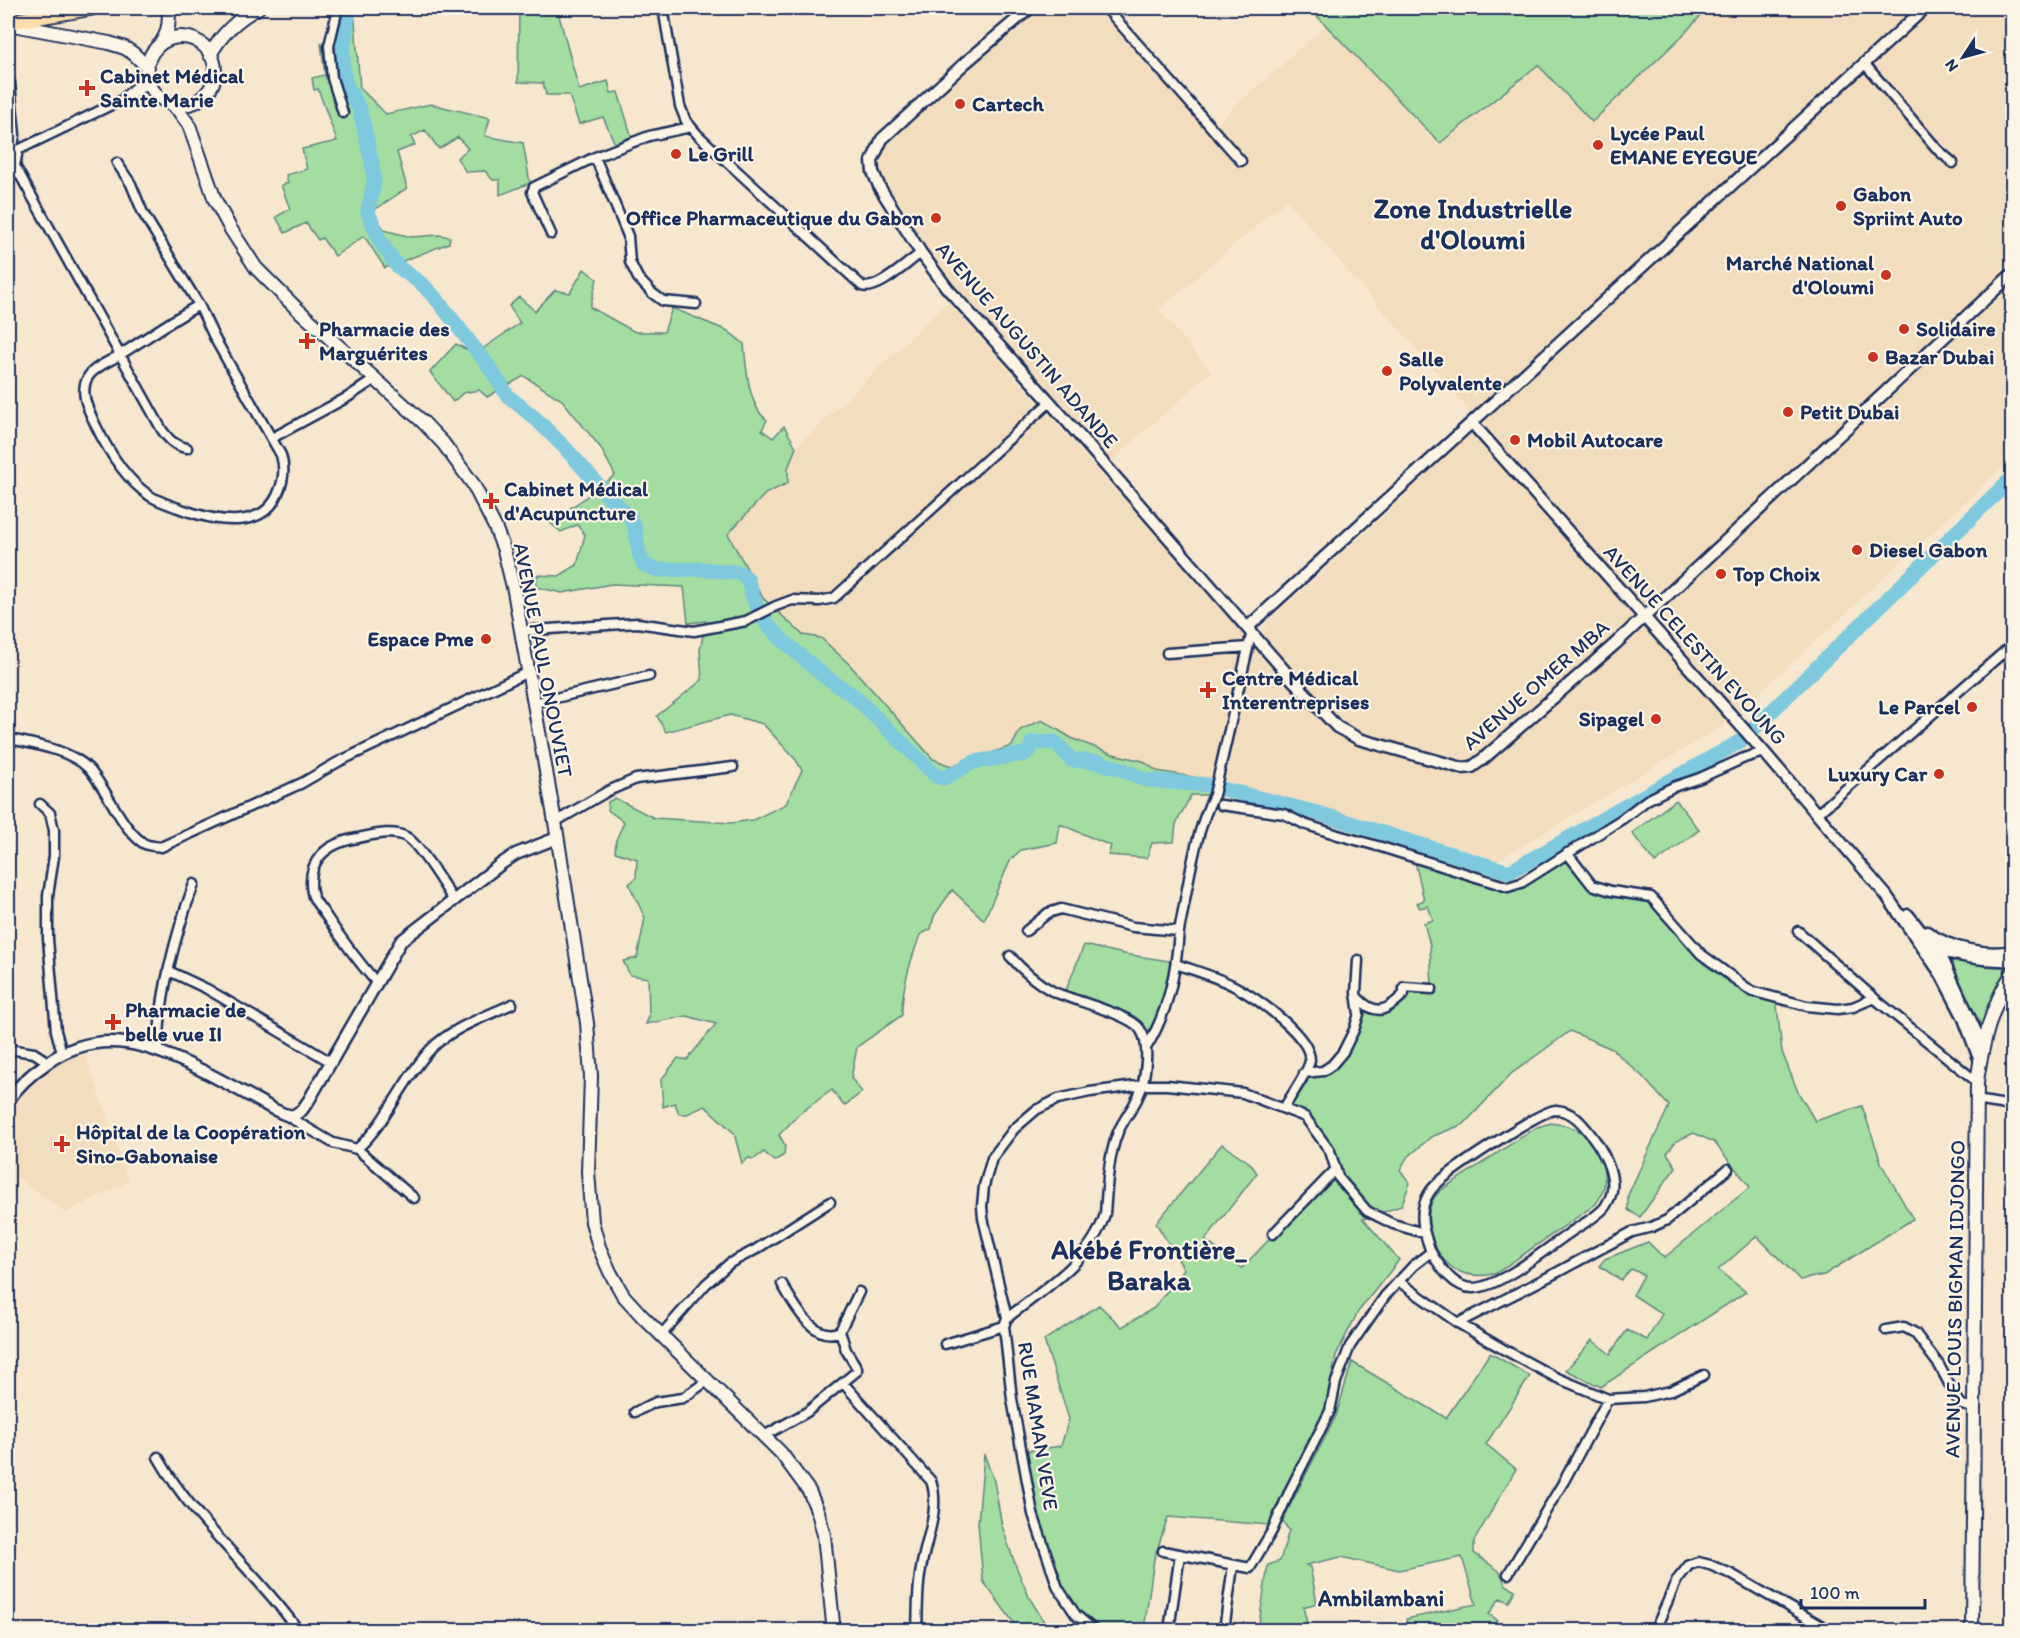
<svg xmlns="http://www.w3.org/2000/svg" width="2020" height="1638" viewBox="0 0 2020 1638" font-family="Itim,sans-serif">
  <rect width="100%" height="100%" fill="#f7e7cf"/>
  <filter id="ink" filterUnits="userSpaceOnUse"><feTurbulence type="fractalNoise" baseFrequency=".0167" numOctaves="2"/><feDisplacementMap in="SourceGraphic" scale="12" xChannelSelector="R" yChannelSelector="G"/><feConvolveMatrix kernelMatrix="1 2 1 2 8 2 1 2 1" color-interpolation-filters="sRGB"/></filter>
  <g filter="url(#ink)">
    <path fill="#f3ddbf" d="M1040 8H1097L1207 131 1326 26 1440 143 1538 65 1592 122 1681 37 1708 8H2012V459L1726 724 1498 860 1359 818 1223 781 1248 663 1268 621 1386 514 1461 441 1470 411 1286 200 1159 310 1211 372 1112 460 941 270 881 175 882 151 886 142Z
      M948 302 1243 633V654L1212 780 1157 771 1143 761 1113 754 1073 739 1042 720 1020 730 1012 746 951 766 933 759 849 664 821 638 803 635 763 598 728 534 765 494 788 483V468L796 447Z
      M84 1051 129 1181 65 1213 8 1170V1118L22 1096 52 1067 60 1060Z"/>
    <path fill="#a3dda2" stroke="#5f8680" stroke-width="1.5" d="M334 8H354L360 88 386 114 431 104 490 118 485 136 523 143 530 183 500 195V180H493L485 171 466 172 457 158 468 149 458 137 439 149 425 130 411 137 415 145 397 152 407 188 373 211 384 230 411 237 439 235 450 237 449 243 385 268 364 236 335 256 322 238 318 240 306 223 285 233 276 217 290 209 281 185 288 183 286 175 307 169 302 149 337 141 318 89 314 90 312 78 325 75 321 43 337 34Z
      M519 8H557L579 90 608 81 611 93 618 92 633 141 616 146 603 117 579 124 569 95H546L543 83 518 82Z
      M1309 8H1708L1681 37 1592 122 1538 65 1440 143Z
      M584 269 597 279 590 307 635 332H664L672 308 728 331 744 344C746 366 748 406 767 420L762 430 773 438 784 426 796 447 788 468V483L765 494 728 534 763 598 803 635 821 638 849 664 933 759 951 766 1012 746 1020 730 1042 720 1073 739 1113 754 1143 761 1157 771 1212 780 1209 795H1191L1176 824 1174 842 1152 843 1147 858 1108 855 1111 846 1060 824 1057 843 1021 850 1011 859 984 920 952 890 934 916 931 929 920 935C911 959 901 989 902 1015L857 1047 851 1078 862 1092 844 1106 832 1090 799 1114 779 1135 785 1145 784 1155 774 1161 764 1152 754 1159 749 1158 742 1163 734 1133 705 1106 687 1114H679L675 1103 663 1107 661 1080 678 1058 687 1060 716 1024 687 1016 646 1024 649 1017 648 978 630 975 623 961 637 958 645 918 629 884 636 878 637 859 615 852 616 840 624 822 608 810V802L615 798 654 818 731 823 753 820 786 804 802 770 796 760 763 724 730 715 666 732 657 716 702 680 700 650 706 621 688 623 684 587 612 584 562 593 536 587 537 575 559 576 577 565 585 535 577 525 561 532 549 522 578 503 615 475 600 447 562 400 524 376 487 397 479 390 463 393 453 402 430 372 456 344 475 354 520 323 509 306 519 297 535 311 555 290 570 293Z
      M1676 800 1699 830 1655 863 1632 833Z
      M1567 853 1592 885 1651 897 1701 954 1751 991 1776 997 1782 1052 1798 1092 1815 1121 1862 1106 1882 1165 1913 1219 1824 1275 1800 1280 1757 1236 1718 1270 1746 1292 1601 1387 1566 1370 1592 1340 1610 1354 1627 1330 1647 1340 1662 1314 1633 1295 1644 1275 1631 1269 1621 1280 1599 1266 1605 1259 1648 1242 1664 1258 1750 1187 1714 1142 1694 1133 1676 1141 1667 1153 1676 1167 1640 1217 1628 1210V1195L1669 1106 1642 1076 1612 1049 1570 1031 1511 1074 1464 1124 1431 1137 1406 1159 1400 1170 1410 1183 1401 1206 1363 1219 1399 1260 1358 1312 1336 1355 1326 1408 1270 1525 1168 1517 1154 1559 1144 1630H1094L1058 1588 1036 1527 1025 1451 1061 1446 1069 1419 1044 1340 1099 1305 1122 1327 1154 1308 1184 1269 1156 1223 1222 1144 1250 1163 1257 1173 1205 1240 1242 1268 1335 1170 1330 1151 1305 1117 1284 1108 1304 1073 1332 1065 1354 1030 1358 998 1370 1009 1393 1005 1404 987 1432 988 1430 945 1424 923 1433 920 1428 906 1420 908 1417 903 1424 900 1414 857 1508 887Z
      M1084 945 1124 954 1176 962 1170 991 1146 1048 1140 1029 1064 995Z
      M1946 956 2010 965 1997 988 1981 1027Z
      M1551 1123C1562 1125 1573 1126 1582 1133 1597 1143 1607 1169 1604 1187 1603 1193 1599 1199 1596 1204L1495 1274C1484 1276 1469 1276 1458 1271 1435 1260 1420 1220 1434 1198 1436 1194 1441 1191 1444 1188L1537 1127Z
      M1490 1353 1530 1376 1486 1444 1516 1469 1474 1541V1553L1499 1571 1506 1585 1515 1590 1509 1602 1500 1598 1489 1614 1497 1620 1492 1630H1408L1406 1619 1476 1604 1462 1557 1399 1570 1341 1557 1306 1565 1310 1567 1317 1603 1303 1607 1309 1630H1258L1268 1565 1280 1561 1289 1530 1282 1521 1336 1416 1352 1362 1446 1418Z
      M984 1454 994 1481 1002 1526 1015 1564 1029 1597 1049 1630H1019L983 1581 978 1523Z"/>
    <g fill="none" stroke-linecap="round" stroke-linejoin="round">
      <path stroke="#7ec9de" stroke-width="15" d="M349 8 343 50V67L345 82 360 110 372 163 374 181 368 212 380 241 397 266 423 285 438 301 487 364 508 396 536 419 566 449 610 498 630 517 635 528 639 553 644 565 658 570 700 569 740 573 747 578 756 606 767 624 781 639 824 676 854 696 936 776 944 778 974 762 1025 754 1030 749 1032 743 1055 742 1072 760 1098 762 1121 769 1145 780 1207 785 1263 799 1321 814 1509 872 1741 741 2012 478"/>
      <g stroke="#1b2f5e" stroke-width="13">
        <path id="minor" d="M338 8 329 46 332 78 343 113
          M663 8 680 106 686 121 698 135 862 286C877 292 908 262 921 253
          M1106 8 1241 161
          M1864 63 1938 150 1953 163
          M10 83 15 135 13 146
          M18 150 126 98
          M595 157 628 236 630 262 638 278 652 293 663 301 696 304
          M117 163 131 184 143 213 199 305 215 339 281 455C285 468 284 479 279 491 264 532 215 521 184 510 172 506 160 502 150 496 125 479 108 451 95 424 88 409 79 392 88 377 94 367 108 362 118 356 145 339 171 321 199 305
          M15 166 162 430C169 440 175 446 187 448
          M8 170 15 166 18 150
          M551 234 532 192 534 187 595 157 649 136 691 127
          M272 438 348 397 375 379
          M521 631 637 623 694 631 746 621 776 606 792 600 820 601 834 598 1050 402
          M1167 653 1248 647
          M534 703 649 676
          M8 744 15 740C38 745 71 751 88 768 107 788 120 827 143 843 147 846 155 846 161 847L302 783 338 762 528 672
          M40 804 50 813 54 830V856L48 896V939L56 1031 62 1053
          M1221 805 1284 814 1304 824 1338 835 1381 847 1508 887 1521 883 1622 819 1647 800 1673 787 1700 778 1744 758 1764 752
          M1817 814 2012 645
          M555 822 608 791 636 779 733 767
          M1567 853 1592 885 1611 891 1651 897 1701 954 1751 991 1807 1006 1838 1009 1853 1007 1874 998
          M1026 931 1048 913 1061 909 1133 927 1179 931C1188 888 1194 834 1214 795L1252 631
          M1798 931 1874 998 1977 1082
          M1176 964C1196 971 1217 977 1236 987 1256 998 1310 1035 1310 1060 1309 1071 1290 1097 1284 1108
          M169 971 207 989 331 1062
          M376 982C357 960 340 937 324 913 320 907 313 900 312 893 306 860 327 843 358 838 372 835 394 829 408 838 421 847 444 886 454 901
          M1358 998C1376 1017 1387 1011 1404 994V987L1432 989
          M1146 1048C1168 1013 1176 973 1179 931
          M8 1049 34 1053 48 1062
          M159 1050C158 998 176 933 194 884
          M1304 1073 1323 1071 1332 1065 1343 1052 1354 1030 1359 1014 1356 993 1358 960
          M1976 1100 2012 1106
          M287 1116 333 1143 357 1149C388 1121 402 1080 431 1049 451 1028 487 1016 512 1004
          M357 1149 414 1198
          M1273 1234 1335 1170
          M1398 1281 1458 1323 1503 1349 1555 1377 1608 1399 1644 1397 1670 1391 1704 1375
          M782 1284C793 1303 814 1344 840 1331
          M1007 1318 983 1218 982 1206 984 1186 992 1158 1014 1129 1036 1110 1058 1099 1090 1092 1143 1085H1167L1243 1093 1305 1117 1330 1151 1338 1177 1367 1211 1393 1224 1424 1233
          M1007 1318C1044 1289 1091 1261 1105 1214 1107 1188 1108 1157 1118 1132 1125 1116 1139 1102 1143 1083 1146 1068 1150 1043 1140 1029 1130 1014 1071 1000 1052 991 1036 982 1022 970 1010 956
          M1007 1318 1004 1326 1012 1399 1033 1514 1058 1588 1076 1615 1094 1630
          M1458 1323 1556 1273 1632 1232 1652 1227 1667 1220 1728 1169
          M1886 1330 1904 1327 1915 1333 1939 1365 1957 1399 1962 1405 1974 1408
          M661 1335 706 1284 730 1263 755 1250 830 1202
          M945 1344 1004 1326
          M844 1384 931 1481C941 1509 925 1541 921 1569 917 1589 918 1610 917 1630
          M635 1412 656 1402 683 1398 707 1381
          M764 1436 807 1412 857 1371V1368L846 1350 840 1331 859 1292
          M158 1457C195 1523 255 1570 298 1630
          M1163 1551 1250 1568 1272 1531 1291 1488 1330 1411 1336 1382 1350 1346 1385 1296 1414 1265 1431 1252C1440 1267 1454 1289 1474 1288 1500 1287 1546 1249 1568 1234 1580 1225 1596 1218 1605 1207 1608 1202 1612 1195 1612 1190 1615 1173 1602 1149 1592 1136 1582 1123 1573 1111 1556 1110 1540 1110 1454 1169 1440 1181 1434 1186 1429 1192 1426 1199 1418 1217 1425 1235 1431 1252
          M1508 1574 1564 1481 1608 1399
          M1169 1630 1180 1554
          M1224 1630 1233 1566
          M1655 1630 1677 1580 1689 1565 1698 1562 1710 1565 1731 1574 1829 1630"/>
      </g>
      <g stroke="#1b2f5e" stroke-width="15">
        <path id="tertiary" d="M1030 8 965 63 882 139 872 161 873 172 880 188 921 253 947 288 1050 402 1290 677 1337 727 1359 739 1462 768 1472 767 1483 759 1615 644 2012 274
          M1472 423 1764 752 1886 895 1941 974 1963 1016 1980 1061
          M1248 627C1475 422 1698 213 1925 8
          M1908 915 1942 958 1983 1047
          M1927 932C1950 949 1985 956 2012 951
          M1934 948C1959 957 1985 961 2012 960
          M8 1101C18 1085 31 1074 47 1063 100 1025 152 1045 205 1072 228 1084 251 1096 273 1109L284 1114 293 1116 302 1110 309 1100 401 941 501 864 516 854 557 838"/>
      </g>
      <g stroke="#1b2f5e" stroke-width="16">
        <path id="secondary" d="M8 24 109 43 125 48 134 54 148 68
          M147 71a34 34 0 1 1 68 0a34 34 0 1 1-68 0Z
          M161 43C169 32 170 21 168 8
          M210 55C222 33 237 19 258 8
          M126 98 142 84 147 73
          M167 101 178 110 189 125 215 200 230 228 256 268 295 307 423 422 443 443 473 484 495 527 504 550 514 591 555 822 587 1023 591 1076 588 1172 592 1222 599 1247 610 1272 623 1295 642 1316 781 1453 809 1491 818 1512 824 1535 833 1623 836 1630
          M1972 1630 1977 1082C1982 1045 1991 1005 2012 974"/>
      </g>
      <g stroke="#1b2f5e" stroke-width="18">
        <path id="trunk" d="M8 22 90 8"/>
      </g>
      <use href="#minor" stroke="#fcf5e5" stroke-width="8"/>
      <use href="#tertiary" stroke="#fcf5e5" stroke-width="10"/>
      <use href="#secondary" stroke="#fcf5e5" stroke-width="12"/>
      <use href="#trunk" stroke="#fddcac" stroke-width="14"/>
    </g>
  </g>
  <g fill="#c8321e" stroke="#fcf5e5" stroke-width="2">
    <path d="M84 79h6v6h6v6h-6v6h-6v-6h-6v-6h6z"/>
    <circle cx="960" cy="104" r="6"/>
    <circle cx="1598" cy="145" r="6"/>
    <circle cx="676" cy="154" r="6"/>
    <circle cx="1841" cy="206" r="6"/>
    <circle cx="936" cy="218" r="6"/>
    <circle cx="1886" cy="275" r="6"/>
    <circle cx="1904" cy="329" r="6"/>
    <path d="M304 332h6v6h6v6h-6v6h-6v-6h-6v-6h6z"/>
    <circle cx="1873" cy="357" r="6"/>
    <circle cx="1387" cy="371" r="6"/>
    <circle cx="1788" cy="412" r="6"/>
    <circle cx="1515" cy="440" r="6"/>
    <path d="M488 492h6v6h6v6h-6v6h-6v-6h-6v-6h6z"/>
    <circle cx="1857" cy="550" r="6"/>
    <circle cx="1721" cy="574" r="6"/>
    <circle cx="486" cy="639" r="6"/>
    <path d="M1205 681h6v6h6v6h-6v6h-6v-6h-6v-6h6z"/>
    <circle cx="1972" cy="707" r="6"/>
    <circle cx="1656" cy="719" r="6"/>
    <circle cx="1939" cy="774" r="6"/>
    <path d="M110 1013h6v6h6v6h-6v6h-6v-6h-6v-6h6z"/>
    <path d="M59 1135h6v6h6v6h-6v6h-6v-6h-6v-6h6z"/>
  </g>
  <g text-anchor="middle" stroke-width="4.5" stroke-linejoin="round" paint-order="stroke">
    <g font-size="21" font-weight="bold" fill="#1b2f5e" stroke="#fcf5e5" text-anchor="start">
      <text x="100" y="83">Cabinet Médical<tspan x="100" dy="24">Sainte Marie</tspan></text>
      <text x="972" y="111">Cartech</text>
      <text x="1610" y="140">Lycée Paul<tspan x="1610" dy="24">EMANE EYEGUE</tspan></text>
      <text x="688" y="161">Le Grill</text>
      <text x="1853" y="201">Gabon<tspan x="1853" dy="24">Spriint Auto</tspan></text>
      <text x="924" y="225" text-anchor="end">Office Pharmaceutique du Gabon</text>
      <text x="1874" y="270" text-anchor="end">Marché National<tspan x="1874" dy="24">d'Oloumi</tspan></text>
      <text x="319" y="336">Pharmacie des<tspan x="319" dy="24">Marguérites</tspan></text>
      <text x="1916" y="336">Solidaire</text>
      <text x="1885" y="364">Bazar Dubai</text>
      <text x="1399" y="366">Salle<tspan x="1399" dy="24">Polyvalente</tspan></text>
      <text x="1800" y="419">Petit Dubai</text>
      <text x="1527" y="447">Mobil Autocare</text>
      <text x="504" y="496">Cabinet Médical<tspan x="504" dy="24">d'Acupuncture</tspan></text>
      <text x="1869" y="557">Diesel Gabon</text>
      <text x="1733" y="581">Top Choix</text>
      <text x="474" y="646" text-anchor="end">Espace Pme</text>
      <text x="1222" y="685">Centre Médical<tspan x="1222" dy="24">Interentreprises</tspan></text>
      <text x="1960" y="714" text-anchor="end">Le Parcel</text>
      <text x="1644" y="726" text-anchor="end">Sipagel</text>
      <text x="1927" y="781" text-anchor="end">Luxury Car</text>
      <text x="125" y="1017">Pharmacie de<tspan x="125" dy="24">belle vue II</tspan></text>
      <text x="76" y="1139">Hôpital de la Coopération<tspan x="76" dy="24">Sino-Gabonaise</tspan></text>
    </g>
    <g font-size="21" fill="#1b2f5e" stroke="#fcf5e5">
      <text transform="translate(1027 345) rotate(49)" y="7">AVENUE AUGUSTIN ADANDE</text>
      <text transform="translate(1695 645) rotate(48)" y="7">AVENUE CELESTIN EVOUNG</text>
      <text transform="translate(543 660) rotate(79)" y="7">AVENUE PAUL ONOUVIET</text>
      <text transform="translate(1536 685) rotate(-41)" y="7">AVENUE OMER MBA</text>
      <text transform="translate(1955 1299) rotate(-89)" y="7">AVENUE LOUIS BIGMAN IDJONGO</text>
      <text transform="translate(1038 1426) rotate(81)" y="7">RUE MAMAN VEVE</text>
    </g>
    <g font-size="22" font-weight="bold" fill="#1b2f5e" stroke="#fcf5e5">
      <text x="1381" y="1606">Ambilambani</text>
    </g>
    <g font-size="27" font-weight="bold" fill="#1b2f5e" stroke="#fcf5e5">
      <text x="1473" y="218">Zone Industrielle<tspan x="1473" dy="31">d'Oloumi</tspan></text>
      <text x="1149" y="1259">Akébé Frontière_<tspan x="1149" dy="31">Baraka</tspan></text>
    </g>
  </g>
  <rect width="2020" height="1638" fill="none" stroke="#fcf5e5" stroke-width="30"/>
  <rect x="15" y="15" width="1990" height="1608" fill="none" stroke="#1b2f5e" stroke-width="2" filter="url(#ink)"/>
  <g transform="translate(1963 57) rotate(234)" stroke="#fcf5e5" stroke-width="4.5" paint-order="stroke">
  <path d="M0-4.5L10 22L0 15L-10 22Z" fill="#1b2f5e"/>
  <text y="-9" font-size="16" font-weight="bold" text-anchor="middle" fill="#1b2f5e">N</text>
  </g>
  <path d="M1801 1599v9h124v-9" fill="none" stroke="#1b2f5e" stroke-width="3"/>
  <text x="1810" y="1599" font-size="18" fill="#1b2f5e" stroke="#fcf5e5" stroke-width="4.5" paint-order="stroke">100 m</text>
</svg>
